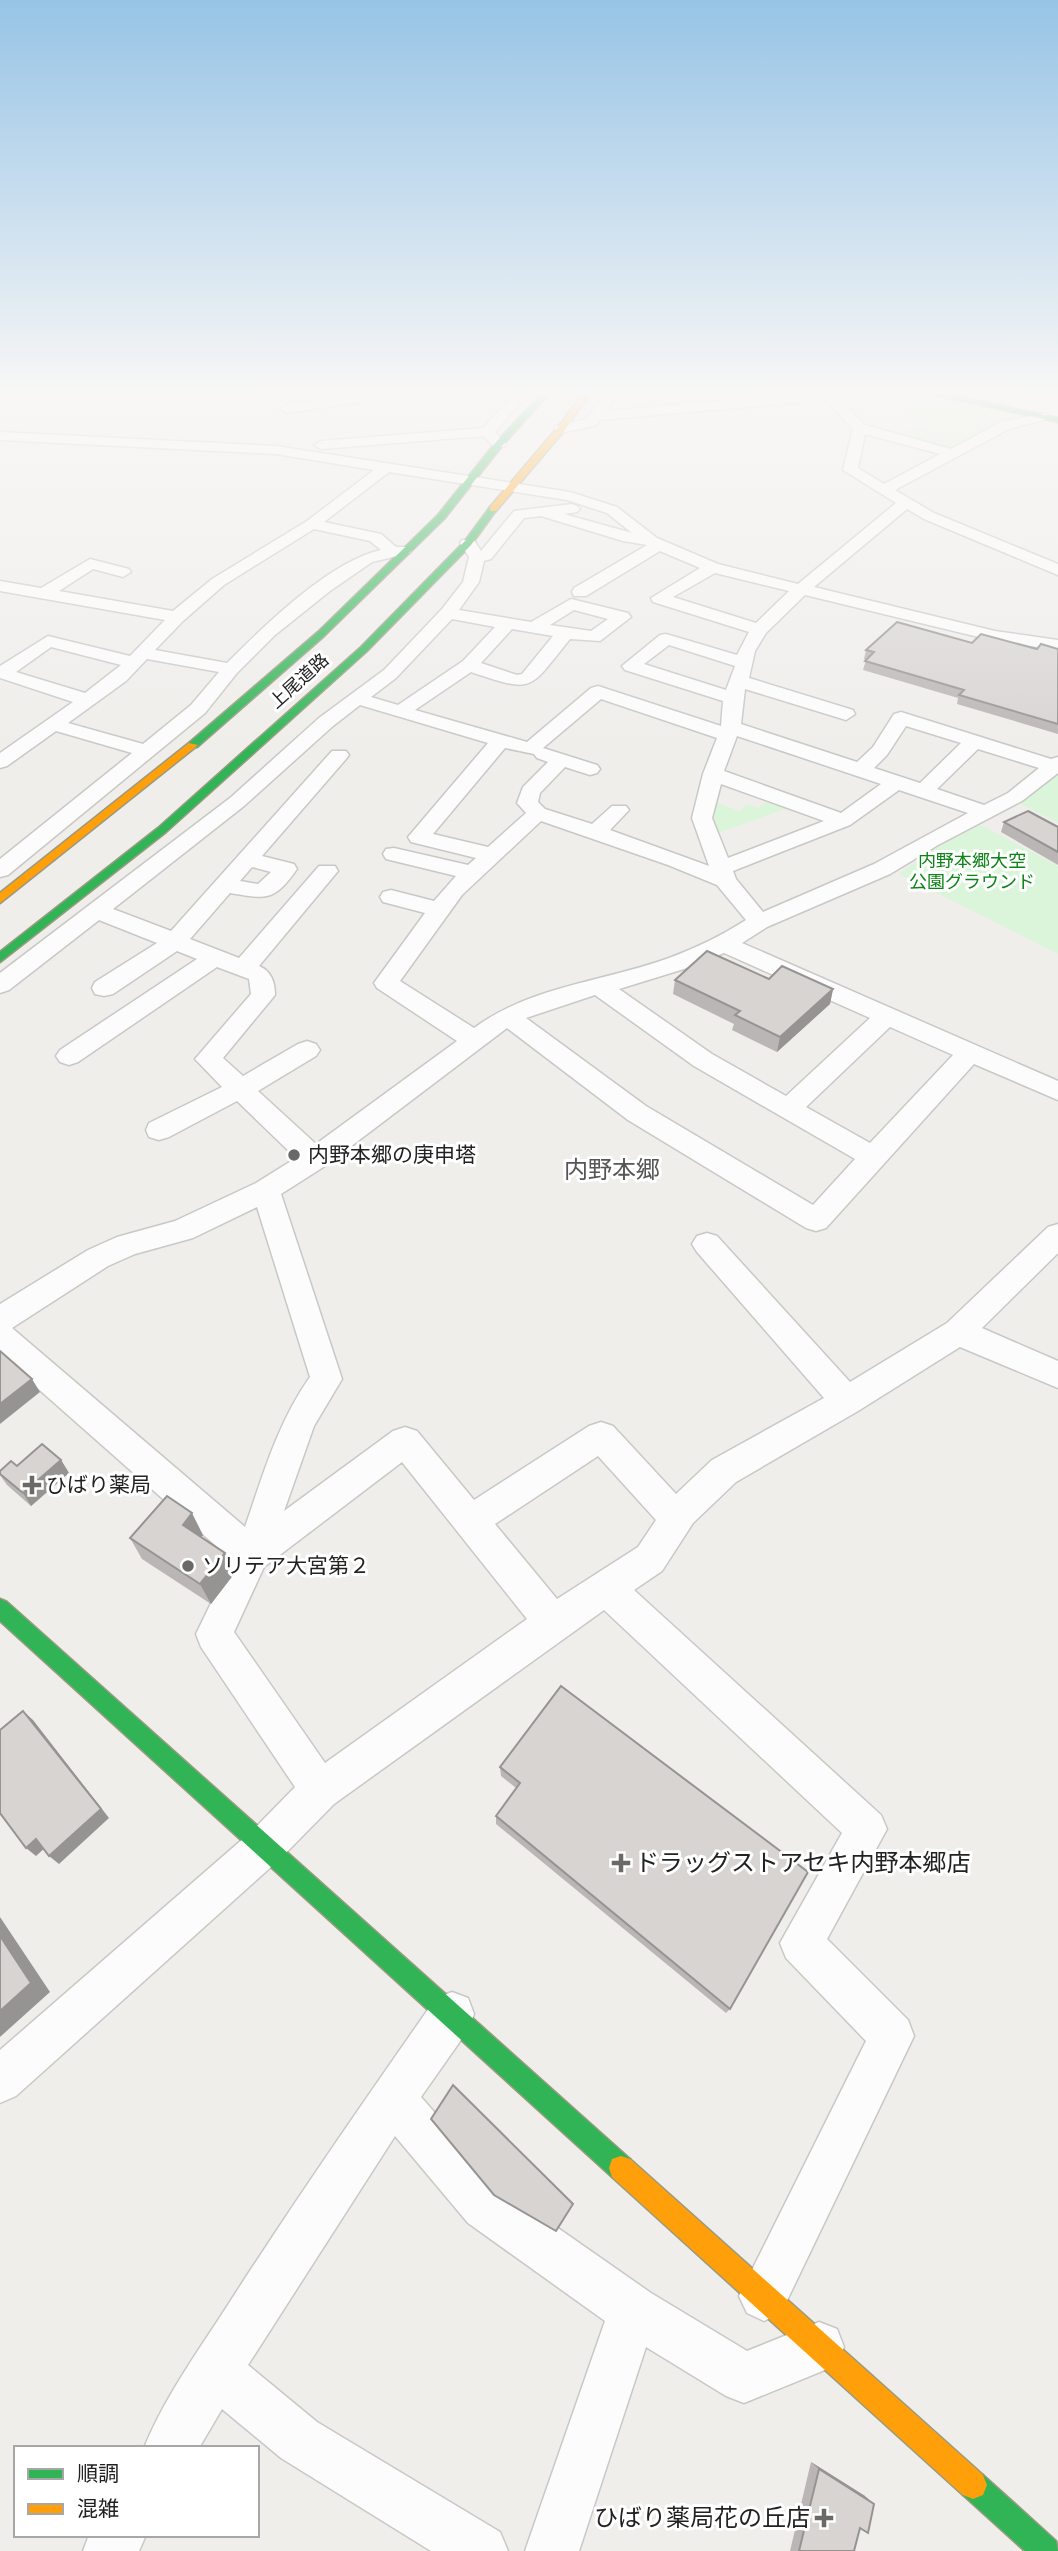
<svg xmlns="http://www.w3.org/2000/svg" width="1058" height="2551" viewBox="0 0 1058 2551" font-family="'Varela Round','Noto Sans JP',sans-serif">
  <rect width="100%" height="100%" fill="#f0eeeb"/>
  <path fill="#ddeccb" d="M884 395H920L1031 416 950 450 895 435 928 423 906 415Z"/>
  <path fill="#daf5da" d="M1058 772V823L1017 802Z
    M771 798 793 806 718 833 714 822 715 802 740 811 747 804 758 808Z
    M981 825 1058 866V954L899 874 937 846Z"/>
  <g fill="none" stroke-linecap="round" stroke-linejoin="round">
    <g stroke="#c9c8c7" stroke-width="3">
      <path id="street" d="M350 395H384L378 399 287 413 280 409 287 405Z
        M514 395H527L495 432 506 444 504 447H494L484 436 321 449 314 445 321 441 483 428Z
        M787 395H842L838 398 865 425 951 449 1001 422 1047 413V419L1009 429 895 490 934 513 1058 564V575L924 519 907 509 814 587 995 631 1058 640V650L995 641 805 595 766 633 755 651 749 678 853 710 855 714 846 720 745 689 741 724 857 762 873 747 894 714 901 712 1051 759 1058 757V773L1022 801 938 845 890 874 767 927 742 943 1058 1081V1100L974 1064 826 1228 816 1231 806 1228 628 1120 507 1028 325 1166 281 1194 342 1379 314 1426 284 1511 393 1431 405 1427 417 1431 474 1500 589 1426 601 1422 613 1426 676 1494 712 1460 824 1398 697 1252 692 1244 697 1236 707 1233 717 1236 850 1382 947 1323 1048 1227 1058 1224V1253L982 1328 1058 1361V1388L960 1347 858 1411 736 1482 693 1523 662 1571 634 1590 881 1815 887 1829 827 1939 908 2020 914 2036 781 2313 764 2321 747 2313 739 2296 866 2041 786 1958 780 1943 842 1833 604 1610 334 1804 280 1859 16 2096 0 2103V2050L252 1831 295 1787 201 1647 196 1634 232 1560 0 1355V1304L88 1250 117 1237 175 1221 256 1183 296 1158 237 1101 169 1137 159 1140 149 1137 146 1130 149 1123 222 1087 195 1059 251 994 249 979 217 967 78 1062 69 1065 60 1062 56 1056 60 1050 197 959 177 951 113 994 104 996 95 994 92 988 95 982 157 943 99 920 9 990 0 993V973L230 798 319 718 384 670 442 609 463 582 469 557 460 543 462 540H474L481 551 514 511 572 504 577 506 580 509 577 512 564 514 632 533 607 513 567 500 389 472 324 522 381 534 396 547H410L412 550 410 553 372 562 330 591 275 635 237 673 205 713 8 875 0 877V859L132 753 56 731 7 766 0 768V753L73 702 0 678V666L48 636 130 656 165 620 0 591V581L41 588 90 559 129 569 131 572 123 577 93 569 59 591 173 611 212 579 307 521 374 470 276 454 0 440V432L276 446 570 492 617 507 657 538 718 564 798 584 896 503 843 470 853 429 825 400 600 420 596 425 561 433 554 429 556 426 586 419 602 398 607 397 613 401 606 411ZM865 434 940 454 884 484 858 468ZM541 516 623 541 647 545 574 588 572 592 574 596H586L660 551 700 568 651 598 653 602 749 632 737 655 666 634 660 635 622 666 625 670 723 701 721 726 598 686 591 688 527 742 415 710 471 672C536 694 528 690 570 639L600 641 631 617 628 613 571 599 531 622 459 610 479 582 484 561 491 559 524 518ZM314 529 370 541 381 550C330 561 264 626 227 663L155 650 183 621 224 585ZM715 573 789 591 756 623 673 597ZM574 610 608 619 591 631 550 625ZM452 619 495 627 463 661 398 705 371 697 396 678ZM512 629 553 636 522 674 517 675 481 663ZM669 645 735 666 726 690 644 664ZM51 647 121 665 85 693 16 672ZM147 659 219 672 191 705 143 744 68 723 126 681ZM601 699 717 738 703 774 692 818 709 866 610 830 629 810 626 806H612L592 824 545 809 538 802 540 793 565 767 590 775 597 773 600 769 597 765 543 748ZM360 705 488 743 408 837 411 842 476 858 468 865 394 848 386 849 383 854 386 859 456 876 434 901 391 890 383 892 380 897 383 902 425 913 374 983 377 988 457 1041 316 1144 258 1091 316 1056 320 1050 316 1044 307 1041 298 1044 243 1076 223 1058 275 995C275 982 271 971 259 966L338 871 335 866H319L239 958 190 939 230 893C266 899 274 902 297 869L294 864 262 856 346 759 349 755 346 751H332L171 931 113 909 244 806 333 726ZM906 726 961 743 920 783 874 768 887 755ZM737 736 881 784 841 813 724 771ZM505 748 534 754 537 758 548 762 523 787 517 803 526 813 488 847 433 834ZM978 749 1039 768 1008 793 984 805 937 789ZM721 784 824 821 728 858 712 818ZM899 790 968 813 874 864 763 912 736 879 733 871 850 825ZM541 821 668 865 717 885 746 920C721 936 696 948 669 958 603 982 531 986 474 1028L400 981 462 895ZM252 867 271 872 258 884 240 881ZM724 953 870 1018 786 1096 712 1054 619 989 684 969ZM595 995 694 1066 855 1159 813 1205 646 1106 526 1018ZM890 1027 953 1055 870 1143 806 1107ZM257 1207 310 1377C278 1422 263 1475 245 1527L12 1328 108 1266 135 1254 193 1238ZM598 1456 656 1520 638 1547 557 1599 495 1524ZM402 1462 527 1619 325 1763 234 1632 264 1567Z
        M452 1992 468 1998 474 2014 468 2030 421 2097 502 2189 651 2293 747 2351 819 2322 837 2329 844 2347 837 2365 744 2403 726 2396 646 2347 579 2551H525L605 2321 468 2223 395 2136 248 2365 317 2422 500 2532 508 2551H431L281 2458 222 2409 199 2448H144C166 2394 202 2346 233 2297 298 2196 367 2097 436 1998Z
        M89 2535H146L139 2551H83Z"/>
    </g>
    <g stroke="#999a82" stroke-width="3">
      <path id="fast" d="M541 395H548L502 446 444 519 324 636 197 747H189V743L318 632 438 515 496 442Z
        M935 395H950L1058 418V422Z
        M490 507 497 509 471 545 367 651 166 832 0 962V952L158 828 361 647 465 541Z
        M0 1599 7 1602 630 2159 633 2168 630 2177 621 2180 612 2177 0 1621Z
        M973 2471 983 2475 1056 2541 1058 2551H1025L963 2495 959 2485 963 2475Z"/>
    </g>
    <g stroke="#999a82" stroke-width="3">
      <path id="slow" d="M582 395H589L564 431 496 511H490V507L558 427Z
        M189 743 198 745 0 903V893Z
        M621 2156 630 2159 983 2475 987 2485 983 2495 973 2499 963 2495 612 2177 609 2168 612 2159Z"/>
    </g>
    <use href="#street" fill="#fdfcfc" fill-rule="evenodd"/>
    <use href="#fast" fill="#30b455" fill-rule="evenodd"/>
    <use href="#slow" fill="#ff9f0a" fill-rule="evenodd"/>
  </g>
  <path fill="#b9b6b5" d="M972 643 1037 649H1058V734L957 704 958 698 863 670 866 660 864 659 866 650Z
    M1004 822 1058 827V865L1001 832Z
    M769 979 833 989 830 1004 777 1052 732 1030 734 1024 673 994 675 980Z
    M61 1460 69 1473 31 1506 7 1485 0 1475V1471Z
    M203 1535 201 1537 225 1553 234 1574 211 1604 142 1559 130 1538Z
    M561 1686 730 2009 726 2013 496 1824V1816L516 1788 501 1776 500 1767Z
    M811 2462 865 2496 854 2551H790Z"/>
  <path fill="#969493" d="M833 989 830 1004 777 1052 780 1037Z
    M32 1379 40 1392 0 1424V1404Z
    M61 1460 69 1473 31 1506 23 1493Z
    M192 1513 203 1535 194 1547 183 1525Z
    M225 1553 234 1574 211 1604 200 1584Z
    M23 1711 33 1720 109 1818 59 1864 49 1856Z
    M36 1839 46 1847 36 1856 26 1848Z
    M0 1917 50 1992 0 2037Z
    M811 2462 865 2496 874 2504 819 2469Z"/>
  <path fill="#d7d4d2" stroke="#969493" stroke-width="2" d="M897 622 972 643 981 634 1037 649 1041 644 1058 649V724L959 695 964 690 865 661 874 652 866 650Z
    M1028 811 1058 827V852L1004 822Z
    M707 951 769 979 782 966 833 989 780 1037 735 1015 740 1011 675 980Z
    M0 1351 32 1379 0 1404Z
    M42 1444 61 1460 23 1493 0 1474V1471L11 1461 17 1466Z
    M167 1496 192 1513 183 1525 225 1553 200 1584 130 1538Z
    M561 1686 808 1872 730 2009 496 1816 520 1783 500 1767Z
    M23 1711 101 1809 49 1856 36 1839 26 1848 0 1813V1730Z
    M0 1936 31 1983 0 2011Z
    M453 2085 573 2204 556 2231 494 2195 431 2119Z
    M819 2469 874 2504 868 2533 860 2528 854 2551H799Z"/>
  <linearGradient id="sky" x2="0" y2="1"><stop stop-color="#97c4e6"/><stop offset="0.52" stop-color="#f8f7f6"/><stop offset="1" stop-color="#f8f7f6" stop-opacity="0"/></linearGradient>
  <rect width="1058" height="753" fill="url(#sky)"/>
  <g fill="#6a6968" stroke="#fff" stroke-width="2.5">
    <circle cx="294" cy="1155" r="7"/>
    <path d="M28.5 1474.5h7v7h7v7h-7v7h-7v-7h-7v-7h7z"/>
    <circle cx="188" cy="1566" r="7"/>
    <path d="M617.5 1852.5h7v7h7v7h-7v7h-7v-7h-7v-7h7z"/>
    <path d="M820.5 2507.5h7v7h7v7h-7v7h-7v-7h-7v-7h7z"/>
  </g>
  <g text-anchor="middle" stroke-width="6" stroke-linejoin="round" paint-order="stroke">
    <g font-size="18" fill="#222" stroke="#fff">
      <text transform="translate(299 681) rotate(-42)" y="6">上尾道路</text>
    </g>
    <g font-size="18" fill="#0c8416" stroke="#fff">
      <text x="972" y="867">内野本郷大空<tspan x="972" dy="21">公園グラウンド</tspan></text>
    </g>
    <g font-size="21" fill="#222" stroke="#fff" text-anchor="start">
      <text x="308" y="1162">内野本郷の庚申塔</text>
      <text x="46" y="1492">ひばり薬局</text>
      <text x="202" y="1573">ソリテア大宮第２</text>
    </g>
    <g font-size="24" fill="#555" stroke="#fff">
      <text x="612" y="1178">内野本郷</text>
    </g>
    <g font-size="24" fill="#222" stroke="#fff" text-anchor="start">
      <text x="635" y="1871">ドラッグストアセキ内野本郷店</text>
      <text x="810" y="2526" text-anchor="end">ひばり薬局花の丘店</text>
    </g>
  </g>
  <rect x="14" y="2446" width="245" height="91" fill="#ffffff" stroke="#a7a7a7" stroke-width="2"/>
  <rect x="28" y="2469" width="35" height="10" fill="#30b455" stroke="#a7a7a7" stroke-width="2"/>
  <text x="77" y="2481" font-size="21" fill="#222222">順調</text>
  <rect x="28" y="2504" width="35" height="10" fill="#ff9f0a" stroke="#a7a7a7" stroke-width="2"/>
  <text x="77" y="2516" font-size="21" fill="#222222">混雑</text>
</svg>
